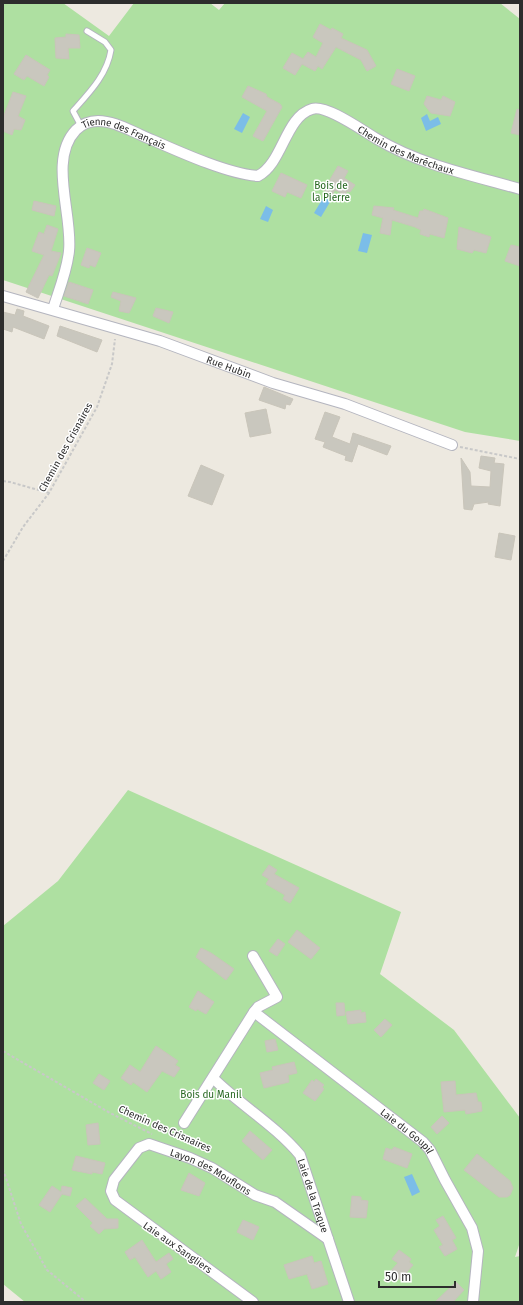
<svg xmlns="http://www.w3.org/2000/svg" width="523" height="1305" viewBox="0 0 523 1305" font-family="'Fira Sans',sans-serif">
  <rect width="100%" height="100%" fill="#ede9e0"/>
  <path fill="#aee0a1" d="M3 3H63L109 36 134 3H210L219 10 225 3H500L520 19V441L465 432 3 280Z
    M128 790 401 912 380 974 454 1030 520 1118V1242L515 1257 520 1256V1302H25L3 1284V926L58 881Z"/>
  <path fill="#7bbde8" d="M243 113 250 117 242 133 234 129Z
    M427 114 430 121 438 117 441 124 426 131 421 118Z
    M323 198H327L330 202 321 217 314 213Z
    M266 206 273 210 268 222 260 219Z
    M363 233 372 235 367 253 358 251Z
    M412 1174 420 1192 412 1196 404 1177Z"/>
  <path fill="#c9c7be" stroke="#c9c5ba" d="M320 24 331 30 332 28 343 34 341 38 367 50 376 66 367 71 361 60 336 47 322 69 318 66 315 71 302 64 295 75 283 68 292 53 303 59 308 52 316 57 323 43 313 37Z
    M66 34 79 35 80 48H68L69 59 56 58 55 38 66 37Z
    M26 55 50 70 47 75 49 77 44 86 27 76 24 80 14 74Z
    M397 69 415 76 409 91 391 84Z
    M248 86 266 94 267 97 280 104 282 107 263 141 253 136 267 111 242 97Z
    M13 92 26 96 18 116 25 120 21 130 14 129 12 135 3 131V118Z
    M427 96 441 100 443 96 455 102 450 116 431 113 424 104Z
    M517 109 520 110V135L511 133Z
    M338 166 348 171 344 178 355 185 350 192 347 191 345 195 335 190 332 195 324 190Z
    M281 173 307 185 301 198 287 192 285 197 272 191Z
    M34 201 56 206 54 216 32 210Z
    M374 206 394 208 393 210 418 218 420 211H423L424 209 448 218 444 238 430 234 429 237 420 234 421 230 415 227 392 220 390 235 380 233 383 218 372 215Z
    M47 225 58 229 51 251 61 253 52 276 49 275 38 298 26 292 44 255 32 251 39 232 44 234Z
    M459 227 491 237 486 253 474 250 472 253 457 249Z
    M511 245 520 247V266L505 261Z
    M87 248 101 253 95 267 90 265 89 268 81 265Z
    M69 282 93 290 88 304 64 296Z
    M113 292 136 298 129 313 119 311 121 301 111 297Z
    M156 308 173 312 169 323 153 316Z
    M17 309 24 311 23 316 49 326 44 339 13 327 12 332 3 329V312L15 315Z
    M60 326 102 340 97 352 57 336Z
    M264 387 293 399 290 405 286 404 285 409 259 400Z
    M266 409 271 433 250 437 245 413Z
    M325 412 340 417 332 437 350 444 353 433 391 446 387 455 358 444 352 462 345 460 346 456 323 447 325 442 315 439Z
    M481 456 495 458 494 463 504 464 500 506 488 504 489 502 474 504 472 510 464 509 461 458 470 472 471 486 490 487 491 471 479 468Z
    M201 465 224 475 212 505 188 496Z
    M499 533 515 536 511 560 495 557Z
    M269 865 277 870 274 874 299 888 290 903 283 899 285 895 266 884 269 879 262 875Z
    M297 930 320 948 311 959 288 942Z
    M278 939 285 944 277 956 269 951Z
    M201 948 211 953 234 969 226 980 196 957Z
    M198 991 214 1002 206 1014 197 1009 196 1011 189 1007Z
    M336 1003H344L345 1015 337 1016Z
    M361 1010V1013L365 1012 366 1022 348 1024 346 1012Z
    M385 1019 392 1025 381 1037 374 1030Z
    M275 1039 278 1050 267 1052 265 1041Z
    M156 1046 178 1061 175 1065 180 1068 174 1077 162 1071 147 1092 133 1082 131 1085 121 1078 130 1065 140 1072Z
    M294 1062 297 1073 288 1075 289 1082 264 1088 260 1073 273 1070 272 1067Z
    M99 1074 110 1081 104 1090 93 1083Z
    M316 1079 324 1085 322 1087 324 1089 315 1101 303 1093 312 1080 314 1082Z
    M455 1081 456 1095 476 1093 478 1102H481L482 1111 466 1114 465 1110 444 1112 441 1082Z
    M442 1116 449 1123 437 1134 431 1127Z
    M98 1123 100 1144 88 1145 86 1125Z
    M250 1131 272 1150 263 1160 242 1141Z
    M394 1147 412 1154 407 1168 383 1159 386 1148 392 1150Z
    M477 1154 510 1181 513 1188 510 1195 507 1197H499L464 1170Z
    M76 1156 105 1163 102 1174 92 1172V1174L72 1170Z
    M189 1173 205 1183 199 1196 181 1190Z
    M52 1186 61 1192 62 1186 72 1188 70 1196 62 1194 50 1212 39 1205Z
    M352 1196 361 1197V1200L368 1201 366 1218 350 1217Z
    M85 1198 107 1219H118V1228L104 1229 99 1234 90 1226 93 1223 76 1206Z
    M443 1216 456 1238 452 1240 457 1249 445 1256 439 1247 443 1245 434 1230 440 1226 436 1220Z
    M243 1220 259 1227 253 1240 237 1232Z
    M142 1240 156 1262 169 1253 173 1259 166 1264 171 1272 161 1279 156 1271 148 1277 135 1257 130 1260 125 1252Z
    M399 1250 411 1259 409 1262 413 1265 400 1280 390 1272 398 1263 392 1259Z
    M312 1256 314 1263 321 1261 328 1284 312 1289 307 1274 289 1279 284 1265Z
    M456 1282 464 1290 453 1302H435Z"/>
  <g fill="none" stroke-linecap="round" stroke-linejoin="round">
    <g stroke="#b4b5bf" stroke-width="7">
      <path id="lane" d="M81 126 73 111C89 93 107 75 111 50L105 42 87 31"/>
    </g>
    <g stroke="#b4b5bf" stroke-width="12">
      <g id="street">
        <path id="s1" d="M3 296 160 341 273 383 345 404 452 445"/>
        <path id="s2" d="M53 309C59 290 67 271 69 251 73 215 48 159 76 130 82 124 90 121 98 121 113 121 127 129 141 135 171 148 226 174 258 176 283 163 285 117 312 109 326 104 363 131 377 139 421 165 471 175 520 189"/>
        <path id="s3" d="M254 1012 423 1142 430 1150 445 1180 472 1228 478 1251 473 1302"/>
        <path id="s4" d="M213 1078C240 1105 275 1125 300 1155L349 1302"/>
        <path d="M184 1123 254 1012 258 1007 277 997 253 956"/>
        <path id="s5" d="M253 1302 115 1200 111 1191 114 1180 139 1148 149 1144 190 1158 212 1168 255 1195 275 1202 328 1239"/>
      </g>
    </g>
    <path stroke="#c8c8c8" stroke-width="2" stroke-dasharray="3 2" stroke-linecap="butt" d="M460 447 520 459
      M3 481 10 482 49 493
      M3 561 23 527 49 493 97 407 112 364 115 339
      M3 1051 110 1113 152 1134
      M3 1169 21 1224 47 1270 86 1302"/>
    <use href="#lane" stroke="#fff" stroke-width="5"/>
    <use href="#street" stroke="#fff" stroke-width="10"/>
  </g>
  <g text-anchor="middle" stroke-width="3" stroke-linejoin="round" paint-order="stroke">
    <g font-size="10" fill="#2d2d2d" stroke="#fff">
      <text dy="4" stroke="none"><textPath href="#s2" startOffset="237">Tienne des Français</textPath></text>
      <text dy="4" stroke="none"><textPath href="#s2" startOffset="571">Chemin des Maréchaux</textPath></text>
      <text dy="4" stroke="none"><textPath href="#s1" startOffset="237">Rue Hubin</textPath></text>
      <text transform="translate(65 447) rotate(-61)" y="4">Chemin des Crisnaires</text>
      <text transform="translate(165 1128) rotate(24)" y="4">Chemin des Crisnaires</text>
      <text dy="4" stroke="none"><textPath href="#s3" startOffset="194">Laie du Goupil</textPath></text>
      <text dy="4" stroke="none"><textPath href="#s5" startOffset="312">Layon des Mouflons</textPath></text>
      <text dy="4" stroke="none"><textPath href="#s4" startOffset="159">Laie de la Traque</textPath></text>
      <text transform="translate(178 1247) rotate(35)" y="4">Laie aux Sangliers</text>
    </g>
    <g font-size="10" fill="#266720" stroke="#fff">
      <text x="331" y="189">Bois de<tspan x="331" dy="12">la Pierre</tspan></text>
      <text x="211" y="1098">Bois du Manil</text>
    </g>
  </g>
  <rect width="523" height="1305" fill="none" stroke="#2d2d2d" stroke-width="8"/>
  <path d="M379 1281v6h76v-6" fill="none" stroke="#2d2d2d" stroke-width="2"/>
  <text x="385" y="1281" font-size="12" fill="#2d2d2d" stroke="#ffffff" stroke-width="3" paint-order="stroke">50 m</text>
</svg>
